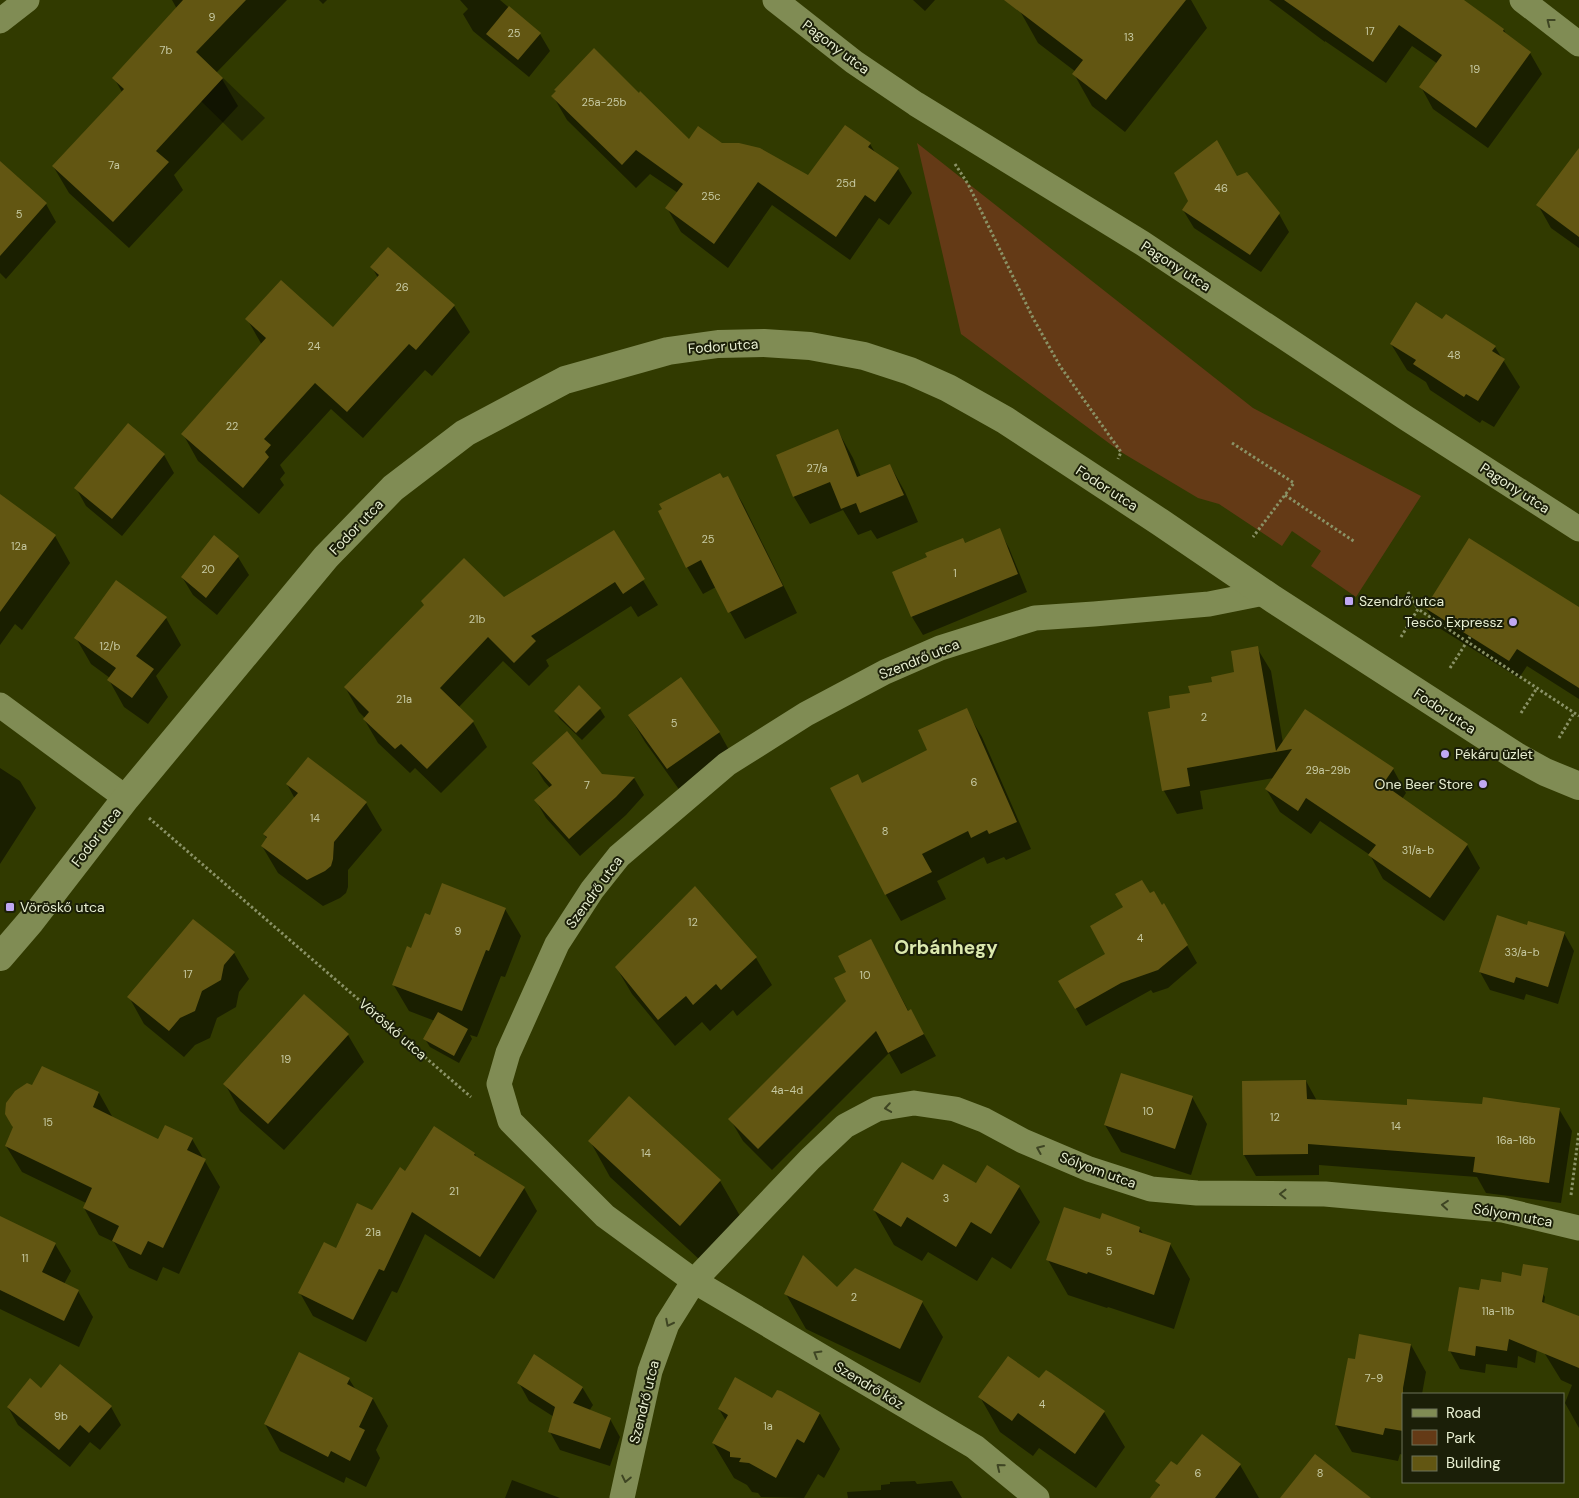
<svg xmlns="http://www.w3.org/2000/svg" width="1579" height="1498" viewBox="0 0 1579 1498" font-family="'DM Sans',sans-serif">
  <rect width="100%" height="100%" fill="#313a00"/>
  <path fill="#643a16" d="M917 143 1253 408 1421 496 1356 597 1311 566 1321 551 1292 531 1282 546 1219 504 1198 498 1121 452 961 334Z"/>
  <path fill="#202602" d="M223 78 265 118 242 141 201 101Z"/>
  <path fill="#0007" d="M172 0H287L216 73 222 79 238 106 174 175 183 190 129 248 69 193 53 166 122 92 114 78 177 9Z
    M319 0H327L323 4Z
    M460 0H500L540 34 550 51 529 77 473 31 463 14 468 9Z
    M913 0H935L925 11Z
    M1028 0H1191L1207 28 1125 132 1092 106 1074 74 1076 72 1038 43 1020 11Z
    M1269 0H1448L1504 30 1507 36 1530 53 1542 74 1488 148 1433 109 1421 87 1438 64 1412 46 1386 83 1325 41V42Z
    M639 94 689 141 722 144 808 177 870 144 876 154 898 169 912 193 889 225 879 218 850 260 772 205 728 268 681 232 667 208 678 193 650 174 636 188 567 120 553 96Z
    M1579 150V248L1551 228 1538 205Z
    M0 179 46 204 56 222 6 279 0 273Z
    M1183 210 1279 214 1289 232 1261 272 1194 228Z
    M372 267 454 306 470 332 432 376 425 370 363 438 331 409 280 465 285 473 280 479 284 485 259 514 198 461 183 434 262 345 247 319 333 329 378 278Z
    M1391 344 1495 347 1520 387 1494 427 1482 420 1480 423 1430 390 1426 382 1407 370Z
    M838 431 853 458 861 477 890 465 905 492 918 522 877 539 871 530 858 535 843 510 810 524 794 497 778 456Z
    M164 455 174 473 122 536 86 506 76 488Z
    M727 477 743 504 797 613 745 639 716 587 703 594 687 567 660 512Z
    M0 510 55 536 70 563 22 630 15 624 0 645Z
    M999 530 1009 548 1027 592 923 635 912 617 894 573Z
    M613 531 658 605 638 617 631 606 546 660 549 666 529 686 503 661 458 708 473 722 487 747 441 793 415 768 410 773 378 743 364 719 365 718 359 712 345 687 504 599Z
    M214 537 238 557 249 575 217 615 193 595 182 577Z
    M1426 608 1579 609V699L1527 666 1519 678 1436 626Z
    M166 618 181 645 156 676 168 697 148 724 124 707 109 680 110 678 91 664 76 638Z
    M1257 648 1271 671 1283 743 1393 769 1406 793 1402 799 1467 845 1480 868 1444 921 1383 879 1370 855 1320 821 1311 834 1280 812 1266 789 1274 778 1200 791 1203 809 1177 814 1164 791 1172 709 1191 694 1236 673Z
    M600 709 605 717 582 740 560 719 555 711Z
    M966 710 982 737 1031 849 1006 860 1004 857 987 864 984 857 937 881 946 899 901 921 886 895 862 784 929 751Z
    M629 715 719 732 734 759 683 795 645 742Z
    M309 759 366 803 382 830 348 870V887L346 893 340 898 323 906 278 873 262 846 267 839 264 834 295 799 287 784Z
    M533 763 601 775 634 778 644 795 626 815 580 856 546 818 536 801 550 788 544 781Z
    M0 768 20 781 36 808 0 864Z
    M695 888 756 958 772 985 737 1016 733 1010 710 1031 702 1022 675 1046 632 994 616 967Z
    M1149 895 1161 906 1164 905 1197 963 1168 988 1153 993 1151 990 1086 1026 1060 981 1107 955Z
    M505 909 521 936 505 977 501 976 477 1037 470 1035 472 1039 459 1063 430 1047 425 1039 435 1021 409 1011 393 984 431 917Z
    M1528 927 1564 933 1574 951 1558 1004 1526 994 1524 1000 1490 990 1480 972Z
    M871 941 909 1012 911 1011 936 1056 901 1074 889 1053 772 1170 743 1141 730 1119 848 1002 847 972Z
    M234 953 249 979 239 992 236 1007 217 1018 210 1038 195 1045 184 1057 144 1024 129 997Z
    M305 995 348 1035 364 1062 284 1150 240 1111 225 1084Z
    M43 1067 99 1093 113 1118 159 1141 192 1139 220 1187 179 1274 163 1267 157 1281 129 1268 114 1242 99 1235 84 1208 86 1203 22 1172 6 1146Z
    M1306 1081 1317 1101 1408 1106 1559 1109 1572 1131 1561 1203 1486 1193 1477 1177 1319 1165V1175L1256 1176 1244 1155Z
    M1192 1097 1207 1124 1191 1175 1121 1152 1105 1125Z
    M629 1098 720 1181 740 1216 700 1260 610 1177 590 1141Z
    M434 1128 475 1154 477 1159 524 1188 537 1211 494 1279 425 1234 397 1293 392 1291 366 1342 313 1316 300 1293 336 1249 372 1212 406 1173Z
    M934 1182 1019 1187 1040 1222 1011 1269 992 1257 977 1281 928 1252 922 1261 894 1245 874 1210Z
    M0 1218 55 1244 71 1271 64 1284 78 1291 93 1317 79 1347 0 1309Z
    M1101 1221 1139 1228 1144 1235 1170 1244 1190 1279 1174 1329 1108 1307 1107 1308 1068 1295 1048 1260Z
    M1534 1279 1545 1297 1535 1363 1518 1356 1517 1368 1486 1364 1485 1373 1460 1369 1450 1351 1480 1291 1502 1284Z
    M837 1289 922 1302 943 1337 920 1383 806 1329 786 1294Z
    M1579 1318V1428L1565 1403 1572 1385 1561 1380 1545 1354Z
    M1411 1345 1426 1372 1422 1394H1403V1455L1400 1454 1398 1461 1352 1452 1336 1425 1356 1360Z
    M1046 1372 1104 1412 1125 1447 1096 1488 1039 1448 1033 1456 1000 1432 980 1397 1040 1380Z
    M349 1379 356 1390 373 1399 388 1426 376 1450 380 1458 366 1487 346 1477 344 1483 280 1451 265 1424Z
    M519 1383 582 1387 593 1405 589 1411 610 1419 620 1437 610 1466 560 1450 550 1432 554 1417 529 1401Z
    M42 1389 111 1407 121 1425 100 1450 90 1442 70 1467 18 1425 8 1407Z
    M780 1392 820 1414 840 1449 824 1478 818 1474 804 1498 761 1497 758 1493 752 1492 747 1485 734 1478 713 1443 726 1421 719 1409 773 1400Z
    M1202 1435 1240 1465 1259 1498H1162L1160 1487 1157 1481 1177 1467Z
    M512 1480 560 1498H505Z
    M915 1481 917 1484 952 1481 962 1498H848L847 1492 881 1490V1485L890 1484V1482Z"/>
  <path fill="#625612" d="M183 0H246L196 52 223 78 156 151 169 162 113 222 52 166 124 89 112 78Z
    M1004 0H1186L1106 100 1072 74 1083 60Z
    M1284 0H1464L1504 29 1503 31 1531 52 1476 128 1419 87 1442 55 1399 25 1373 62Z
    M509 6 541 33 518 60 486 34Z
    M594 48 639 93 640 91 689 139 698 126 722 143H739L760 148 808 175 845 125 871 143 868 147 899 168 875 202 865 195 836 237 758 182 714 244 665 208 683 184 636 150 622 165 551 96 556 91 554 90Z
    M1217 140 1237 176 1247 172 1280 213 1250 255 1182 210 1188 201 1174 173Z
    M1579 148V237L1536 205Z
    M0 161 47 203 0 256Z
    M388 247 455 305 416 350 409 344 347 412 315 383 264 439 271 445 265 452 269 457 243 488 181 434 266 338 245 319 281 280 333 327 379 275 370 267Z
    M1416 302 1442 319 1446 314 1496 346 1492 351 1505 359 1478 401 1466 394 1464 397 1413 364 1416 360 1390 344Z
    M128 423 165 454 112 519 74 488Z
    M838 429 857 477 890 464 904 495 860 513 856 503 841 509 830 482 793 497 776 455Z
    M720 473 723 478 728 476 783 586 728 613 701 560 686 568 658 511 662 509 659 504Z
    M0 494 56 535 0 612Z
    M1000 528 1018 574 911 617 892 572 927 557 925 553 963 538 965 543Z
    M614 530 645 579 623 594 615 582 531 636 536 641 514 663 488 637 440 688 474 721 427 769 401 744 395 749 363 719 369 712 344 687 424 605 421 601 464 558 504 597Z
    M214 535 239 556 206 598 181 577Z
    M1469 538 1579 607V688L1517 649 1509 661 1425 608Z
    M116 580 167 617 136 656 154 669 132 698 107 680 116 668 74 638Z
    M1258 646 1276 751 1305 709 1394 768 1383 784 1468 844 1430 898 1368 855 1376 845 1306 798 1298 811 1265 789 1292 749 1187 768 1190 786 1162 791 1148 712 1170 708 1169 696 1190 693 1188 686 1212 682 1211 677 1234 672 1231 651Z
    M681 677 720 732 667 769 628 715Z
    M579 685 601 708 576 733 554 711Z
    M967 708 1017 822 989 834 987 830 971 838 968 831 922 854 932 872 885 895 830 788 858 774 862 783 927 750 918 730Z
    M567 731 602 774 635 777 616 797 569 839 534 800 552 785 532 763Z
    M308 757 367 802 334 842 333 859 331 866 325 871 307 880 261 846 267 837 263 834 298 793 286 784Z
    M1142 880 1150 893 1154 891 1162 905 1164 903 1188 945 1158 970 1121 983 1075 1009 1058 981 1105 954 1090 926 1123 907 1115 894Z
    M442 883 506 908 489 951 486 950 462 1011 392 985 407 946 411 948 425 913 430 915Z
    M695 886 757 957 721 990 716 984 693 1005 686 996 658 1020 615 967Z
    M1497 915 1527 925 1528 921 1565 932 1548 987 1516 977 1514 983 1479 972Z
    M193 919 235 952 224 965 221 980 202 991 195 1011 180 1018 169 1031 127 997Z
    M871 939 908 1011 911 1009 924 1034 888 1053 876 1031 758 1149 728 1119 846 1001 834 978 846 972 838 956Z
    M304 994 349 1034 268 1124 223 1084Z
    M438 1012 468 1029 454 1056 423 1039Z
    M42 1066 99 1092 93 1107 158 1139 165 1125 193 1138 187 1150 206 1159 163 1248 148 1241 141 1255 112 1241 119 1226 83 1208 92 1188 5 1146 13 1127 12 1126 5 1114 6 1103 15 1091 27 1083 32 1085Z
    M1121 1073 1193 1096 1175 1149 1104 1125Z
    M1306 1080 1307 1099 1407 1105V1099L1482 1104 1483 1097 1560 1108 1549 1183 1473 1172 1475 1157 1308 1144V1154L1243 1155 1242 1081Z
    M629 1096 721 1180 680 1226 588 1141Z
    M434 1126 475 1153 474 1155 525 1187 480 1257 412 1212 384 1271 379 1269 353 1320 298 1293 324 1242 336 1248 357 1203 372 1210 400 1167 405 1171Z
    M902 1162 933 1180 943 1164 976 1183 987 1165 1020 1186 991 1234 971 1222 956 1247 907 1217 901 1227 873 1210Z
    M1064 1207 1100 1219 1102 1213 1140 1227 1139 1232 1171 1243 1154 1295 1088 1272 1087 1274 1046 1260Z
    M0 1216 56 1243 42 1272 79 1290 64 1321 0 1290Z
    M803 1255 837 1287 855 1268 923 1301 900 1349 784 1294Z
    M1523 1264 1548 1268 1542 1302 1579 1316V1368L1509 1339 1507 1351 1476 1346 1475 1356 1448 1351 1459 1287 1479 1290 1481 1279 1501 1282 1502 1272 1521 1276Z
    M1359 1334 1411 1344 1403 1388V1431L1385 1428 1383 1435 1335 1425 1348 1358 1355 1359Z
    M299 1352 350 1378 347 1384 373 1398 359 1427 365 1430 350 1461 331 1451 328 1457 264 1424Z
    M534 1354 583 1387 573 1403 611 1418 600 1449 548 1432 555 1407 517 1383Z
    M1008 1356 1039 1378 1046 1370 1051 1373 1105 1411 1075 1454 1018 1413 1012 1421 978 1397Z
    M60 1364 112 1406 89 1433 80 1425 59 1450 7 1407 30 1378 41 1388Z
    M735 1377 772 1398 777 1390 781 1391 820 1413 804 1443 797 1439 776 1478 749 1463 739 1462 741 1458 730 1457V1452L712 1443 728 1415 718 1409Z
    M1202 1434 1241 1464 1215 1498H1150L1160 1485 1155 1481 1171 1461 1177 1465Z
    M1315 1454 1371 1498H1280Z"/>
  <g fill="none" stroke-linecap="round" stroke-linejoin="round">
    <path stroke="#8a9266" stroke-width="3" stroke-dasharray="2.5 2.5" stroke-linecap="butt" d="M955 164 968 184 1033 318 1060 366 1121 452 1118 459
      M1232 443 1294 483 1253 537
      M1285 495 1355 542
      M1408 592 1418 609
      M1401 637 1418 609 1579 716
      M1450 668 1470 637
      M1521 713 1537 688
      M1559 738 1574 713
      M149 818 471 1097
      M1571 1195 1579 1131"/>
    <path stroke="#808c54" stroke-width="25" d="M775 0 854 62 916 104 1142 243 1406 418 1579 529
      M1522 0 1579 44
      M0 21 27 0
      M0 705 126 798
      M622 1498 650 1371 667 1324 694 1281 810 1159 845 1126 877 1109 914 1103 955 1109 984 1120 1023 1141 1089 1169 1151 1189 1197 1193 1325 1194 1503 1210 1579 1228
      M1037 1498 975 1447 694 1281 605 1216 510 1121 499 1084 508 1053 557 944 592 890 619 856 727 764 806 714 885 672 940 648 1035 618 1094 614 1209 604 1264 593"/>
    <path stroke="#808c54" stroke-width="28" d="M0 957 31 921 126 798 326 557 393 488 465 433 565 380 668 351 718 344 764 343 810 346 864 356 910 371 948 388 1005 420 1160 522 1273 599 1516 756 1545 772 1579 786"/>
  </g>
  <defs><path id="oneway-chevron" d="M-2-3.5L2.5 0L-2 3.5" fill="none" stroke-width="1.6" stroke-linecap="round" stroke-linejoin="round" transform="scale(1.25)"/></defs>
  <g stroke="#3e4523">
    <use href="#oneway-chevron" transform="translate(1550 22) rotate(-142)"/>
    <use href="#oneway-chevron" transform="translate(888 1108) rotate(171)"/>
    <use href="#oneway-chevron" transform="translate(1040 1149) rotate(-157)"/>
    <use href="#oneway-chevron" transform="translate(1283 1194) rotate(-179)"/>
    <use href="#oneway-chevron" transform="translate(1445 1205) rotate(-175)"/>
    <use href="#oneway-chevron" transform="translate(669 1323) rotate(117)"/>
    <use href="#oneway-chevron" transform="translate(817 1354) rotate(-149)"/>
    <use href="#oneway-chevron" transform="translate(1000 1467) rotate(-141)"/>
    <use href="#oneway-chevron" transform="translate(626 1479) rotate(102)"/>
  </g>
  <g fill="#c0a8f4" stroke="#1b1f08" stroke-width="2">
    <rect x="1344" y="596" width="10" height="10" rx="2.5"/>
    <circle cx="1513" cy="622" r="5"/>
    <circle cx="1445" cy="754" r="5"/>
    <circle cx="1483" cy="784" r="5"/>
    <rect x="5" y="902" width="10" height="10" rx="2.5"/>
  </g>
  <g text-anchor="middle" stroke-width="4" stroke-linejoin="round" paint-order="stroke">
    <g font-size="11" fill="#c6c9a2">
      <text x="212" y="21">9</text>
      <text x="1370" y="35">17</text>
      <text x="514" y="37">25</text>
      <text x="1129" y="41">13</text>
      <text x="166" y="54">7b</text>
      <text x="1475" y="73">19</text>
      <text x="604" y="106">25a-25b</text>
      <text x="114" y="169">7a</text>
      <text x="846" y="187">25d</text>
      <text x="1221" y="192">46</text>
      <text x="711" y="200">25c</text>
      <text x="19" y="218">5</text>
      <text x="402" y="291">26</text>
      <text x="314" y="350">24</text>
      <text x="1454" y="359">48</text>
      <text x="232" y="430">22</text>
      <text x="817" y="472">27/a</text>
      <text x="708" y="543">25</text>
      <text x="19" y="550">12a</text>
      <text x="208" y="573">20</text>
      <text x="955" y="577">1</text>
      <text x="477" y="623">21b</text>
      <text x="110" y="650">12/b</text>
      <text x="404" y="703">21a</text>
      <text x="1204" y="721">2</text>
      <text x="674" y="727">5</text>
      <text x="1328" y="774">29a-29b</text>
      <text x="974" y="786">6</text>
      <text x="587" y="789">7</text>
      <text x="315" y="822">14</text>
      <text x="885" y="835">8</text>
      <text x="1418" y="854">31/a-b</text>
      <text x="693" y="926">12</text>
      <text x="458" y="935">9</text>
      <text x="1140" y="942">4</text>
      <text x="1522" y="956">33/a-b</text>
      <text x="188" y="978">17</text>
      <text x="865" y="979">10</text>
      <text x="286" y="1063">19</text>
      <text x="787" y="1094">4a-4d</text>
      <text x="1148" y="1115">10</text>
      <text x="1275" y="1121">12</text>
      <text x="48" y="1126">15</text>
      <text x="1396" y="1130">14</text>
      <text x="1516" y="1144">16a-16b</text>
      <text x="646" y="1157">14</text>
      <text x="454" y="1195">21</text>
      <text x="946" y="1202">3</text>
      <text x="373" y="1236">21a</text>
      <text x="1109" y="1255">5</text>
      <text x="25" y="1262">11</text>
      <text x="854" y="1301">2</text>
      <text x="1498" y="1315">11a-11b</text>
      <text x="1374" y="1382">7-9</text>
      <text x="1042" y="1408">4</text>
      <text x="61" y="1420">9b</text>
      <text x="768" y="1430">1a</text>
      <text x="1198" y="1477">6</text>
      <text x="1320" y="1477">8</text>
    </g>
    <g font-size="14" fill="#e8efd2" stroke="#1b1f08">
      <text transform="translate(836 47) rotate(37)" y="5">Pagony utca</text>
      <text transform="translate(1176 266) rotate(33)" y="5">Pagony utca</text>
      <text transform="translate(723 346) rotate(-4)" y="5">Fodor utca</text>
      <text transform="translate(1107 488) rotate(33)" y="5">Fodor utca</text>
      <text transform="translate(1515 488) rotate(33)" y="5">Pagony utca</text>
      <text transform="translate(356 527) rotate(-46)" y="5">Fodor utca</text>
      <text transform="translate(919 659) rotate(-22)" y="5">Szendrő utca</text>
      <text transform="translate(1445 711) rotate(33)" y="5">Fodor utca</text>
      <text transform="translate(96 837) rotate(-52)" y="5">Fodor utca</text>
      <text transform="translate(594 892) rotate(-54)" y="5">Szendrő utca</text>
      <text transform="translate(393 1029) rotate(41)" y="5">Vöröskő utca</text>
      <text transform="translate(1098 1170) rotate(20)" y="5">Sólyom utca</text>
      <text transform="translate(1513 1215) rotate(10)" y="5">Sólyom utca</text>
      <text transform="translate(869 1385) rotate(31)" y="5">Szendrő köz</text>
      <text transform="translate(644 1402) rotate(-76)" y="5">Szendrő utca</text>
    </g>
    <g font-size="14" fill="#e8efd2" stroke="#1b1f08" text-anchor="start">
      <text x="1359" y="606">Szendrő utca</text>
      <text x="1503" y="627" text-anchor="end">Tesco Expressz</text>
      <text x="1455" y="759">Pékáru üzlet</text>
      <text x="1473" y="789" text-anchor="end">One Beer Store</text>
      <text x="20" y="912">Vöröskő utca</text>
    </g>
    <g font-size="19" font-weight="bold" fill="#dce9ae" stroke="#1b1f08">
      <text x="946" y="954">Orbánhegy</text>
    </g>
  </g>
  <rect x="1402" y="1393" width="162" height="90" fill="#1b1f08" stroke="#6d7259"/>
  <rect x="1412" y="1409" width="25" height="8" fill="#808c54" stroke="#6d7259"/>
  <text x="1446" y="1418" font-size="15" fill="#e8efd2">Road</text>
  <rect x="1412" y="1430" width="25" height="15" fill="#643a16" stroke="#6d7259"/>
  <text x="1446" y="1443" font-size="15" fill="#e8efd2">Park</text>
  <rect x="1412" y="1456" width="25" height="15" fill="#625612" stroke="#6d7259"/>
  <text x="1446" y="1468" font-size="15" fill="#e8efd2">Building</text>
</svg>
